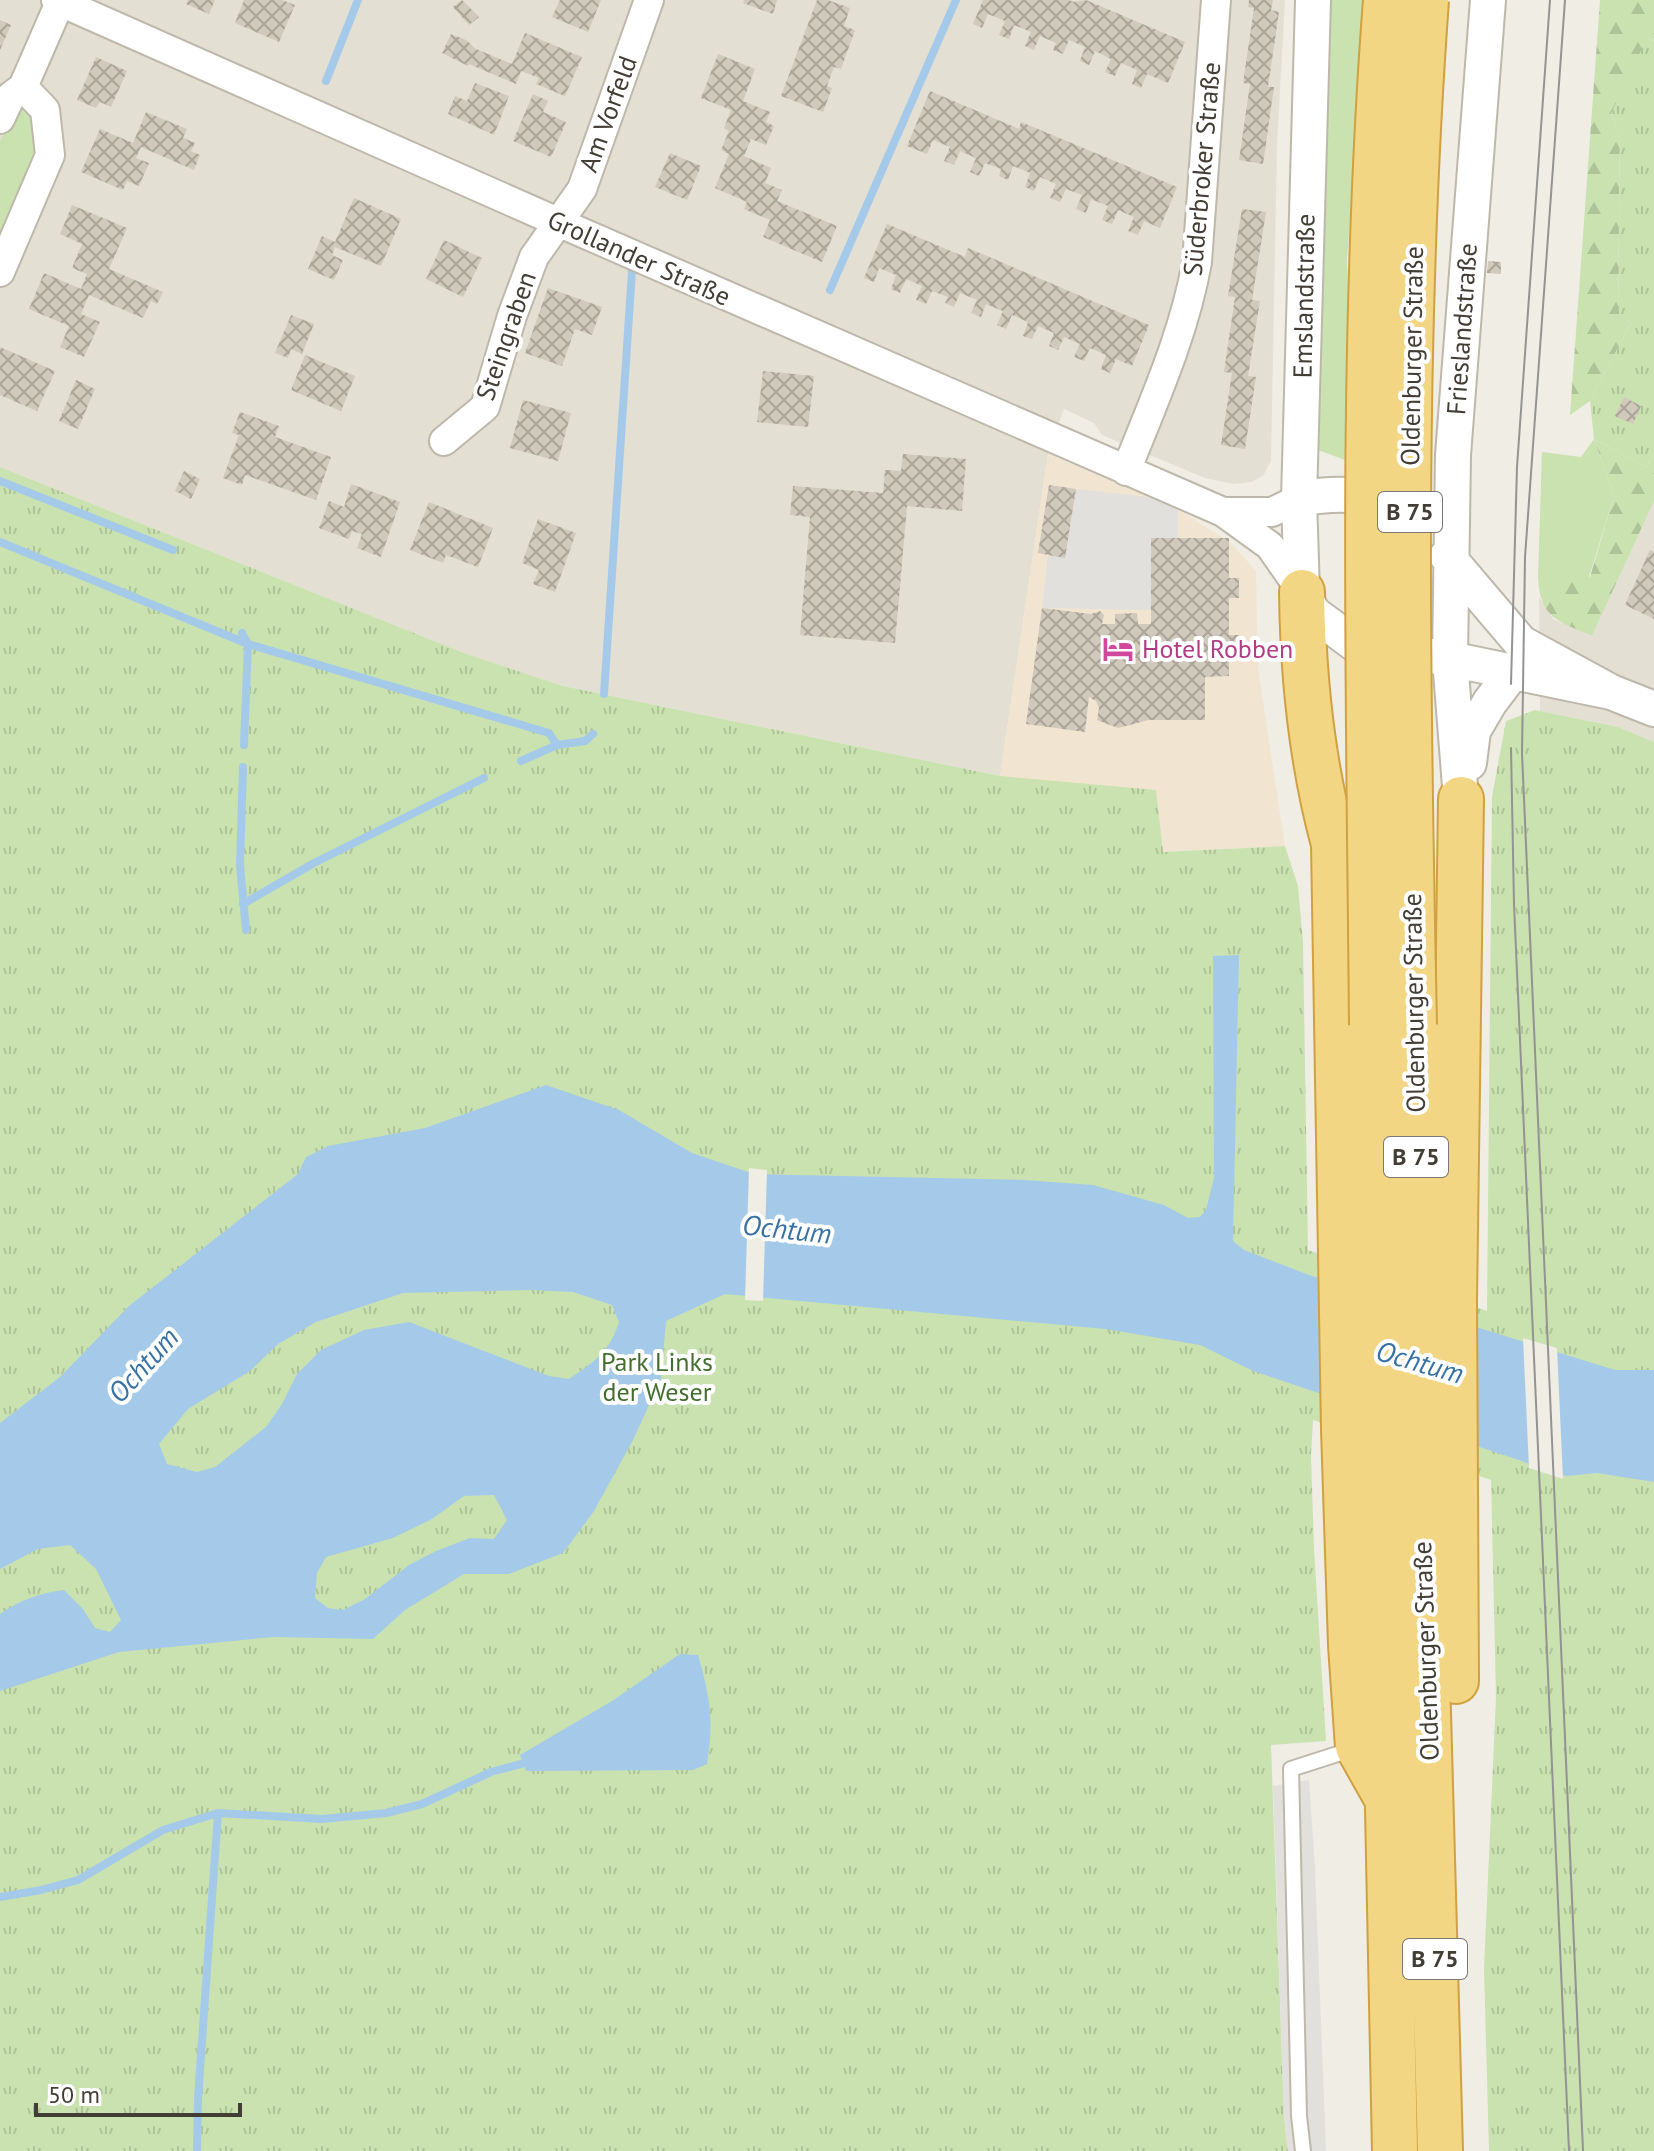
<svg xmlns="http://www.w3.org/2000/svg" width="1654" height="2151" viewBox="0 0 1654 2151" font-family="'PT Sans',sans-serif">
  <defs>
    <pattern id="forest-firs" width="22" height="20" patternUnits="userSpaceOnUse" patternTransform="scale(2)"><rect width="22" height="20" fill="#c9e2b0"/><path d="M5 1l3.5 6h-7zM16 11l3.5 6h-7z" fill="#aec398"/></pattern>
    <pattern id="park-tufts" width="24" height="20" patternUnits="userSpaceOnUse" patternTransform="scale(2)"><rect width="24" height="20" fill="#c9e2b0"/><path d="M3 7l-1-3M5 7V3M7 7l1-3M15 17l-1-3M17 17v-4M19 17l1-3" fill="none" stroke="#aec398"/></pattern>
    <pattern id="building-cross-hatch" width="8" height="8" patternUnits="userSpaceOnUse" patternTransform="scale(2)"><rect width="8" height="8" fill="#d1c9bb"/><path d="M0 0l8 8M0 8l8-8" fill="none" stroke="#aba499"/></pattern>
  </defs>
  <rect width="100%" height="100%" fill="#f0ede4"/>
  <path fill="#e4dfd3" d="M0 0H1285L1277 143 1271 461 1263 476 1251 482 1234 484 1205 478 1102 435 1094 423 1064 409 1048 454 1000 776 563 686 464 653 0 467Z
    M1654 501V742L1618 727 1540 711 1539 597 1553 619 1592 636Z"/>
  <path fill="#f1e5d1" d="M1048 454 1178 509 1232 544 1256 571 1258 669 1285 846 1162 852 1000 776Z"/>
  <path fill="#c9e2b0" d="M1329 0H1366L1347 260 1353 463 1318 450 1320 267Z
    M23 110 37 116C48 162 17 212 0 254V142L11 116Z
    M1594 439 1614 496 1589 577H1538L1542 452 1581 457Z"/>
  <path fill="url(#forest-firs)" d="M1600 0H1654V41L1648 38 1611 114 1620 134 1618 314 1631 323 1590 401 1570 415Z
    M1594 439 1647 467 1654 453V501L1592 636C1558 621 1540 619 1538 577H1590L1614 496Z"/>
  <path fill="url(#park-tufts)" d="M1647 38 1654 41V453L1647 467 1594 439 1590 401 1631 323 1618 314 1620 134 1611 114Z
    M0 467 464 653 563 686 1000 776 1156 790 1163 852 1285 846 1298 886 1303 942 1308 1250 1487 1311 1492 797 1506 721 1535 710 1618 727 1654 742V2151H1489L1484 1969 1496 1697 1491 1480 1313 1420 1311 1455 1314 1549 1326 1741 1271 1745 1284 2116 1288 2151H0Z"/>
  <path fill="#e1e0dc" d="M1076 489 1150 497 1178 509V538H1151V610L1042 608 1048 555 1065 557Z
    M1309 1780 1315 1869 1326 2151H1288L1284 2116 1273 1786Z"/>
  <path fill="#a5cae9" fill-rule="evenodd" d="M1239 955 1233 1241 1244 1250 1309 1275 1557 1352 1615 1370H1654V1482L1597 1473 1566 1476 1253 1371 1200 1345 1106 1329 725 1294 666 1321 661 1379 633 1440 594 1511 563 1553 509 1574H464L405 1610 373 1639 273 1637 119 1652 0 1691V1614C20 1600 40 1593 64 1590L83 1609 95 1628 110 1632 121 1620 96 1569 70 1545 38 1549 0 1569V1423L60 1377 129 1306 298 1174 306 1157 328 1146 425 1128 546 1085 619 1110 692 1153 754 1174 1025 1180 1093 1185 1164 1205 1188 1218 1200 1217 1206 1210 1214 1178 1213 956ZM531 1290 573 1292 612 1305 619 1322C609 1353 595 1361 569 1379L549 1376 409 1322 364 1330 321 1350 297 1374 282 1404 266 1427 215 1467 197 1472 167 1464 159 1444 188 1409 250 1371 278 1344 316 1322 403 1293ZM494 1495 507 1520 494 1539 470 1538 436 1551 409 1565 365 1599 343 1610 328 1608 315 1598 317 1573 326 1557 393 1538 432 1519 464 1496Z
    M680 1654 698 1655C710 1696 714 1721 707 1764L693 1770 526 1771 520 1755 612 1701Z"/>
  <path fill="#f0ede4" d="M749 1168 767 1170 763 1301 745 1300Z
    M1523 1338 1557 1348 1563 1479 1529 1468Z"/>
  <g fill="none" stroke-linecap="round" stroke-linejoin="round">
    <path stroke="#a5cae9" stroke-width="8" d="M326 81 358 0
      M830 290 956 0
      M0 481 173 550
      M0 542 248 644 549 733 557 745
      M242 633 248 644 244 745
      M604 694 632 271
      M521 761 557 745 585 741 593 734
      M243 767 240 865 246 930
      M243 904 314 863 484 778
      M0 1897 41 1890 78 1880 163 1830 218 1813 322 1819 386 1813 422 1804 491 1772 525 1763
      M197 2151 198 2098 218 1813"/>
  </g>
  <path fill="url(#building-cross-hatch)" d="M188 0H215L209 14 186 4Z
    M244 0H282L295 5 279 42 235 23Z
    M462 0 479 17 469 25 453 7Z
    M560 0H601L588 32 552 17Z
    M744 0H777L773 14 743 3Z
    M817 0H828L850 8 844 26 855 30 841 69 834 67 827 86 832 88 823 112 781 96Z
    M983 0H1069L1074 2 1086 0 1185 42 1168 83 1147 74 1141 88 1132 84 1137 70 1121 63 1115 76 1105 72 1111 59 1095 51 1089 65 1080 61 1085 47 1069 40 1063 54 1053 50 1056 43 1040 36 1034 50 1025 46 1031 32 1014 25 1009 39 999 35 1005 21 988 14 982 28 973 24Z
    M1249 0H1273L1271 10 1279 12 1268 87H1274L1263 164 1239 160 1250 84 1243 83 1254 8 1248 7Z
    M0 20 11 25 0 50Z
    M525 33 582 57 565 96 536 84 539 78 521 71 516 84 469 64 468 66 442 53 451 34 466 40 476 49 512 64Z
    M718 54 755 69 743 101 770 112 766 122 774 126 766 145 751 139 744 156 771 168 765 183 782 190 777 201 837 226 822 262 763 237 770 220 744 209 747 202 715 188 729 154 721 150 729 131 724 128 731 110 701 98Z
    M96 57 127 71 111 107 100 102 96 108 77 100Z
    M475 83 509 96 494 135 448 114 455 96 467 101Z
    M930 91 1019 129 1021 122 1177 187 1160 228 1144 221 1138 235 1128 231 1134 217 1118 210 1112 224 1102 220 1108 206 1091 199 1086 213 1076 209 1082 195 1066 189 1060 202 1050 198 1056 184 1040 177 1034 191 1025 187 1030 173 1013 166 1008 180 999 176 1001 169 985 163 979 176 970 172 976 158 960 151 954 165 944 161 950 147 933 140 927 154 907 146Z
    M533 94 548 101 543 112 566 122 551 157 513 141Z
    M146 112 187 129 183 138 195 143 191 151 200 155 194 170 141 147 136 158 149 163 139 186 127 181 123 190 81 172 100 129 133 143Z
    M670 153 701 166 687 200 655 187Z
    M354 198 401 219 381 266 335 247 332 255 343 260 334 280 308 269 322 236 335 242Z
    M72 205 127 228 109 269 163 292 157 304 151 301 143 318 89 295 81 314 100 322 84 357 60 347 69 326 29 309 44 273 81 289 87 274 72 268 82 244 60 234Z
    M1242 209 1266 212 1252 300 1260 301 1248 376 1256 377 1245 449 1221 445 1232 373 1224 372 1235 297 1228 296Z
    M887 224 965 257 968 248 1149 325 1132 366 1116 359 1110 373 1101 369 1106 355 1090 348 1084 361 1074 357 1080 344 1064 337 1058 350 1049 346 1054 333 1038 326 1032 339 1023 336 1028 322 1012 315 1006 329 997 325 1003 311 986 304 981 317 971 313 977 300 960 293 954 307 945 303 948 297 932 291 926 304 916 300 922 286 906 279 900 293 891 289 896 275 879 268 874 282 864 278Z
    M444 240 482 258 463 297 426 279Z
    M1488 261 1501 262V274L1487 273Z
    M548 288 602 307 592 335 575 329 562 366 525 353Z
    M291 315 314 324 302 354 291 349 288 358 275 353Z
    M0 347 55 371 37 411 0 395Z
    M305 355 355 376 341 411 291 390Z
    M763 371 814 376 808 427 757 422Z
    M76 380 95 389 78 429 59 421Z
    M1624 397 1641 406 1633 424 1615 416Z
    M523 400 571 413 558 461 510 448Z
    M240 412 279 426 275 437 331 457 316 500 245 475 242 485 223 478 239 435 232 433Z
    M903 454 966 459 962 511 907 506 895 643 800 635 810 517 790 515 793 486 883 493 885 470 901 471Z
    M184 471 200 479 191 499 175 491Z
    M351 484 400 502 381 557 357 548 362 534 352 531 349 539 319 528 329 501 344 507Z
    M1049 485 1076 489 1065 558 1038 553Z
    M429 502 493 528 478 567 446 555 443 563 410 550Z
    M538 519 576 533 555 592 533 584 539 570 522 563Z
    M1151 538H1229V578H1239V598H1229V635H1239V656H1229V676L1205 677V720H1149L1118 728 1097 720 1099 708 1096 701 1089 697 1085 732 1026 724 1042 608 1091 614 1100 611 1104 615 1102 624H1115V614L1137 613 1138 624H1151Z
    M1650 550 1654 552V619L1625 605Z"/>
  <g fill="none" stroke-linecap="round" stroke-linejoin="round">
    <g stroke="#beb8ab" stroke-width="18">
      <path id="service" d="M1303 2151 1299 2116 1291 1769 1353 1749"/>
    </g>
    <g stroke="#beb8ab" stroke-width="32">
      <path id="minor" d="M56 0 560 223 1223 512 1270 546 1302 592
        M0 119 11 96 23 87 61 0
        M0 272 50 155 45 110 23 87
        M444 441 485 407 512 316 534 257 582 189 649 0
        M1126 471C1153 403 1184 335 1197 262L1216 0
        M1223 512H1272L1299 499"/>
    </g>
    <g stroke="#beb8ab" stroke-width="38">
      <path id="tertiary" d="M1313 0 1299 499 1302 592 1313 613 1355 644 1450 659 1611 692
        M1299 499C1326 494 1364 490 1388 507
        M1447 556 1521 643 1611 692 1654 709
        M1469 763 1473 731 1490 702 1512 673
        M1461 799 1450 659 1453 455 1488 0"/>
    </g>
    <g stroke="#cfa140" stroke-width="48">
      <path id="trunk" d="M1302 592C1303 677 1312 763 1334 844L1344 1429 1351 1645 1358 1747 1389 1802
        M1372 1025 1395 2151
        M1414 1025 1421 1456 1440 2151
        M1456 1681 1454 1300 1461 799"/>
    </g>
    <use href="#service" stroke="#fff" stroke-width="14"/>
    <use href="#minor" stroke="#fff" stroke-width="28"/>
    <use href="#tertiary" stroke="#fff" stroke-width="34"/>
    <use href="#trunk" stroke="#f3d684" stroke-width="44"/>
    <path stroke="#939393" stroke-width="2" d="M1565 0 1525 557 1522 753 1583 2151
      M1511 684 1517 467 1550 0
      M1511 748 1514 904 1569 2151"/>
    <g stroke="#cfa140" stroke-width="48" stroke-linecap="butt">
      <path id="trunk-bridge" d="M1372 1025C1369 684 1360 340 1386 0
        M1414 1025C1407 684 1401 341 1426 0"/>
    </g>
    <use href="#trunk-bridge" stroke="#f3d684" stroke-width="44"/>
  </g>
  <defs>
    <g id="hotel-bare" transform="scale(2.4)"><path d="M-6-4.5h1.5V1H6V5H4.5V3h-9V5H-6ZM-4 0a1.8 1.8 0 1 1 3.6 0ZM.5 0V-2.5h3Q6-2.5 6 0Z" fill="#d1479c" stroke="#fff" stroke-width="2.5" paint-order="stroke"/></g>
  </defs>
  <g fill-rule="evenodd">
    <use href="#hotel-bare" x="1118" y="649"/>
  </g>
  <g text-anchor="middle" stroke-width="8" stroke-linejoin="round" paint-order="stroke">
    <g fill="#fff" stroke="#7b7772" stroke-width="2">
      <rect x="1378" y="492" width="64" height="40" rx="6"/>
      <rect x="1384" y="1137" width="64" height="40" rx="6"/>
      <rect x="1403" y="1939" width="64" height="40" rx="6"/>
    </g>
    <g font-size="24" font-weight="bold" fill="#423d35">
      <text x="1410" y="520">B 75</text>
      <text x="1416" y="1165">B 75</text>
      <text x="1435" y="1967">B 75</text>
    </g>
    <g font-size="26" fill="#423d35" stroke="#fff">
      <text transform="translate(608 114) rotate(-70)" y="9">Am Vorfeld</text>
      <text transform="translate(1202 169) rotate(-85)" y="9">Süderbroker Straße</text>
      <text transform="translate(639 258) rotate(24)" y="9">Grollander Straße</text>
      <text transform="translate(1304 296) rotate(-89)" y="9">Emslandstraße</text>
      <text transform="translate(1462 329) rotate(-86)" y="9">Frieslandstraße</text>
      <text transform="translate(506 336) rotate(-71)" y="9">Steingraben</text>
      <text transform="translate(1412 356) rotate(-89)" y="9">Oldenburger Straße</text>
      <text transform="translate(1414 1003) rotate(-91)" y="9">Oldenburger Straße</text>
      <text transform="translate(1426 1651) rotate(-92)" y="9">Oldenburger Straße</text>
    </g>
    <g font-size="26" fill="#b23c85" stroke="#fff" text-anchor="start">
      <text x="1142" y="658">Hotel Robben</text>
    </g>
    <g font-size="26" fill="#436e2e" stroke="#fff">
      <text x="657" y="1371">Park Links<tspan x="657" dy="30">der Weser</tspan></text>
    </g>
    <g font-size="28" font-style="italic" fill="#3871a4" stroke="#fff">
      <text transform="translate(787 1229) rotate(6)" y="10">Ochtum</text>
      <text transform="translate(1420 1362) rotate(16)" y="10">Ochtum</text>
      <text transform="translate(143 1365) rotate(-48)" y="10">Ochtum</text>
    </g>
  </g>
  <path d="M36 2103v12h204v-12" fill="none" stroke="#423d35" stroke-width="4"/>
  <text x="48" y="2103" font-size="24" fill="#423d35" stroke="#ffffff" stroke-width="6" paint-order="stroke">50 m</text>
</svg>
